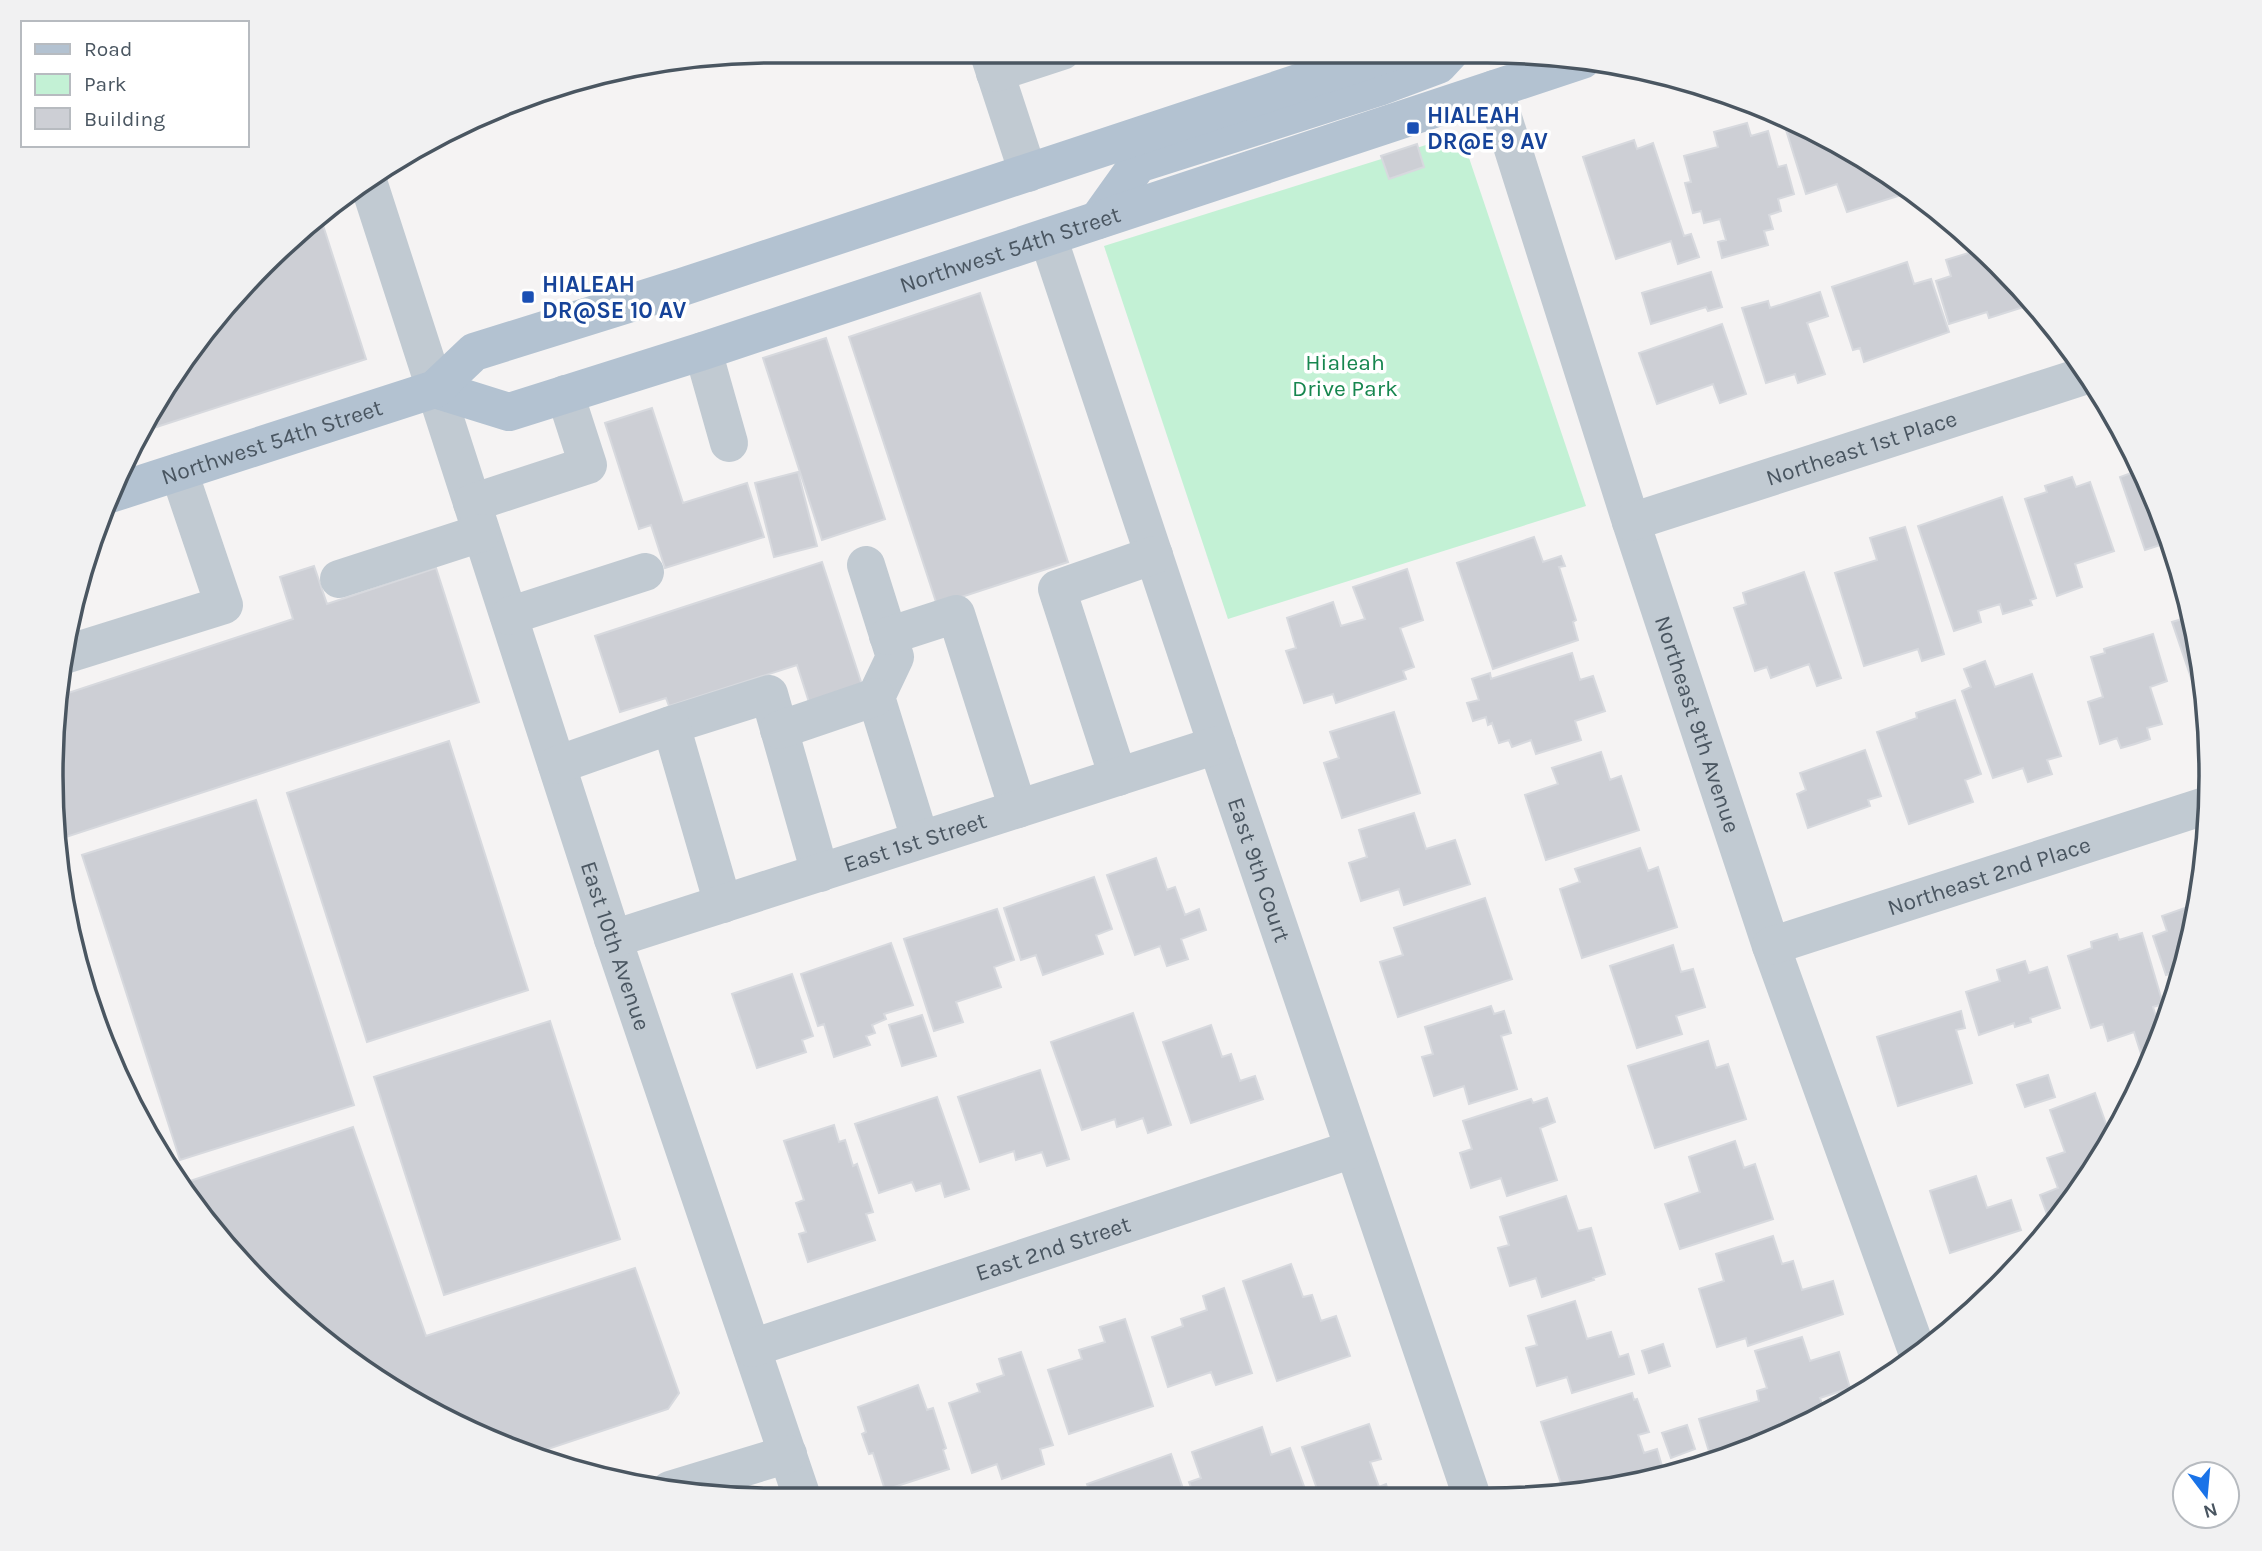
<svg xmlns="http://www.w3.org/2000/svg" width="2262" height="1551" viewBox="0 0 2262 1551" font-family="Karla,sans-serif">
  <rect width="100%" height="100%" fill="#f5f3f3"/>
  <path fill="#c3f1d5" d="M1461 134 1586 506 1228 619 1104 246Z"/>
  <path fill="#cdcfd5" stroke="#d7d9de" stroke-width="2" d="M1782 117 1849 148 1887 177 1888 181 1891 180 1898 186 1901 195 1847 212 1837 184 1806 194Z
    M1747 123 1751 136 1768 131 1778 167 1786 165 1794 194 1778 199 1781 211 1769 215 1773 229 1764 231 1768 245 1722 258 1718 242 1726 240 1720 219 1704 223 1701 211 1693 213 1685 183 1691 182 1684 156 1718 147 1714 132Z
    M1634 140 1637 149 1653 143 1684 236 1691 234 1699 257 1678 264 1671 241 1616 259 1583 157Z
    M1417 144 1424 167 1389 179 1381 156Z
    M321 219 366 359 138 433 148 413 230 298Z
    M1981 249 1999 263 2033 304 1989 318 1987 312 1949 324 1936 281 1951 276 1946 260Z
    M1907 262 1914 284 1931 279 1949 332 1864 362 1860 348 1853 350 1832 287Z
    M1711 272 1722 307 1708 311 1706 307 1651 324 1642 293Z
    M1820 292 1828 316 1807 323 1825 374 1798 383 1795 374 1766 383 1742 308 1768 301 1770 308Z
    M980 293 1068 562 937 605 849 337Z
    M1722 324 1746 394 1720 403 1713 384 1657 404 1639 353Z
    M826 338 885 519 822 540 763 358Z
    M652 408 683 503 747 483 764 537 665 568 651 525 639 529 605 423Z
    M2136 461 2156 499 2169 542 2145 550 2120 477 2137 471 2133 462Z
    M798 472 817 546 774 557 755 483Z
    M2072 477 2076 487 2090 482 2114 551 2075 564 2082 587 2057 596 2025 499 2047 492 2045 486Z
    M2002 497 2036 598 2030 600 2032 605 2003 614 2000 604 1978 611 1981 622 1954 631 1918 526Z
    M1905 527 1944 654 1922 661 1918 649 1864 666 1835 573 1877 560 1870 538Z
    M1534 537 1543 562 1561 556 1565 566 1559 567 1576 620 1573 622 1578 640 1493 669 1457 563Z
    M822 562 862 685 809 702 797 665 669 706 666 698 620 712 595 636Z
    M314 566 327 604 436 568 479 702 57 840 51 776 56 697 293 619 280 577Z
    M1407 569 1423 620 1400 628 1414 667 1403 671 1406 679 1336 703 1333 694 1304 703 1286 651 1296 648 1287 618 1333 602 1341 626 1365 619 1353 587Z
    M1804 572 1841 678 1817 686 1809 664 1771 678 1767 667 1755 671 1734 608 1746 604 1743 593Z
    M2192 616 2197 635 2204 716 2172 622Z
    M2153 634 2167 681 2150 687 2162 724 2147 728 2150 739 2135 744 2121 748 2117 738 2100 744 2088 702 2103 697 2091 657 2105 653 2104 649Z
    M1572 653 1580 680 1593 676 1605 711 1575 721 1581 740 1536 754 1531 740 1512 747 1509 740 1499 743 1492 723 1488 725 1486 717 1473 721 1467 703 1479 700 1472 679 1490 673 1491 679Z
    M1985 661 1995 687 2032 674 2061 756 2047 760 2052 774 2028 782 2023 768 1993 778 1962 691 1971 687 1964 669Z
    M1955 700 1981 774 1965 780 1973 802 1909 824 1877 732 1917 718 1916 713Z
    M1394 712 1420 793 1342 818 1324 763 1339 758 1330 732Z
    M449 741 528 990 367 1042 287 793Z
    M1865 750 1881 796 1868 800 1870 806 1808 828 1797 794 1806 790 1800 773Z
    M1601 752 1610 780 1621 776 1639 830 1546 860 1525 795 1558 784 1552 768Z
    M256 800 354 1105 180 1160 82 855Z
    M1414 813 1426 849 1455 840 1470 884 1404 905 1399 889 1361 901 1349 863 1367 857 1359 830Z
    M1640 848 1648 871 1658 867 1677 927 1582 958 1560 889 1580 882 1575 869Z
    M1156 858 1167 890 1175 887 1185 915 1199 909 1206 930 1181 939 1188 959 1167 966 1160 946 1135 955 1107 875Z
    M1094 877 1112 929 1096 935 1103 954 1043 975 1036 955 1021 960 1004 908Z
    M1485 898 1512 979 1398 1017 1380 962 1403 955 1394 928Z
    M2199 903 2197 917 2177 984 2173 973 2166 975 2153 936 2167 931 2162 916Z
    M997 909 1014 960 994 967 1001 987 956 1002 963 1022 934 1031 904 939Z
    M2142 933 2163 1004 2153 1007 2159 1026 2165 1024 2156 1053 2150 1065 2145 1066 2134 1032 2108 1041 2103 1024 2091 1028 2068 956 2092 948 2091 942 2117 934 2119 940Z
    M891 943 913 1005 884 1014 886 1019 872 1025 875 1033 866 1036 870 1045 834 1057 824 1024 818 1026 801 974Z
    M1673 945 1681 972 1693 969 1705 1007 1676 1016 1682 1034 1637 1048 1610 966Z
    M2025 961 2029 973 2047 967 2060 1008 2030 1018 2031 1022 2015 1027 2014 1023 1979 1035 1966 992 2000 981 1997 970Z
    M792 974 813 1036 802 1040 806 1052 757 1068 732 994Z
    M1491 1006 1494 1014 1504 1011 1511 1033 1501 1036 1517 1089 1469 1104 1464 1086 1434 1096 1422 1057 1433 1054 1425 1027Z
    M1961 1011 1965 1028 1956 1030 1972 1083 1898 1106 1877 1037Z
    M1133 1013 1171 1125 1148 1133 1143 1118 1117 1127 1115 1119 1082 1130 1051 1042Z
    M922 1015 936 1056 902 1066 889 1025Z
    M550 1021 620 1239 444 1295 374 1077Z
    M1211 1025 1222 1057 1231 1054 1240 1081 1255 1076 1263 1099 1191 1123 1163 1042Z
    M1708 1041 1716 1068 1728 1064 1746 1119 1655 1148 1628 1066Z
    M1040 1070 1069 1159 1047 1166 1042 1152 1016 1160 1014 1151 980 1162 958 1097Z
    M2048 1075 2055 1097 2025 1107 2017 1085Z
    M2095 1093 2111 1138 2089 1178 2051 1225 2040 1195 2058 1188 2047 1158 2065 1152 2050 1110Z
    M937 1097 969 1189 945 1197 941 1183 916 1191 912 1182 879 1193 855 1124Z
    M1547 1098 1555 1122 1540 1128 1557 1180 1507 1196 1501 1178 1471 1188 1460 1153 1472 1149 1463 1121 1531 1099 1533 1103Z
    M834 1125 839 1142 845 1140 853 1166 857 1164 873 1212 866 1214 875 1240 808 1262 799 1234 806 1232 796 1203 804 1200 784 1141Z
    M353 1127 426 1336 635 1268 679 1393 668 1409 530 1455 498 1445 373 1378 263 1288 178 1185Z
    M1735 1141 1744 1168 1755 1164 1773 1219 1680 1249 1665 1204 1700 1192 1689 1157Z
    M1976 1176 1987 1208 2011 1200 2021 1230 1950 1253 1930 1191Z
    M1566 1196 1578 1231 1591 1228 1605 1274 1593 1278 1594 1280 1542 1297 1536 1278 1510 1286 1498 1248 1509 1245 1500 1217Z
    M1773 1236 1782 1264 1793 1261 1802 1290 1833 1281 1843 1314 1748 1346 1746 1338 1717 1347 1699 1289 1724 1281 1716 1254Z
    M1291 1264 1303 1297 1312 1295 1321 1321 1336 1316 1350 1356 1277 1381 1243 1281Z
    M1224 1288 1252 1373 1216 1385 1211 1372 1168 1387 1152 1337 1183 1326 1181 1319 1207 1310 1203 1296Z
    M1575 1301 1587 1339 1611 1332 1619 1357 1628 1354 1634 1374 1572 1393 1567 1377 1537 1386 1526 1348 1537 1345 1528 1316Z
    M1125 1319 1153 1406 1069 1434 1048 1370 1082 1359 1079 1350 1105 1342 1100 1327Z
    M1802 1337 1810 1361 1839 1352 1850 1388 1820 1398 1826 1415 1807 1425 1711 1458 1699 1419 1759 1401 1757 1391 1767 1388 1755 1351Z
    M1663 1344 1670 1366 1649 1373 1642 1351Z
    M1021 1352 1053 1445 1040 1449 1044 1464 1002 1479 997 1464 972 1473 949 1403 980 1392 977 1384 1004 1375 999 1359Z
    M918 1385 927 1410 933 1408 946 1448 943 1450 949 1469 885 1490 873 1453 869 1454 862 1434 866 1432 858 1407Z
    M1632 1393 1634 1400 1637 1399 1649 1432 1638 1435 1644 1453 1657 1449 1664 1473 1619 1487 1564 1493 1541 1422Z
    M1369 1424 1381 1459 1370 1462 1379 1487 1386 1484 1391 1500H1321L1302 1447Z
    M1687 1425 1695 1449 1671 1458 1662 1433Z
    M1262 1427 1271 1455 1290 1448 1309 1500H1196L1189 1482 1201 1478 1192 1452Z
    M1171 1454 1187 1500H1093L1087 1484Z"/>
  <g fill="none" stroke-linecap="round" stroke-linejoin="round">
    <g stroke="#c1cad2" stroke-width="38">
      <path d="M988 51 1028 173"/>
      <path d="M995 73 1062 51"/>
      <path id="s1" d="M1494 89 1631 522 1771 946 1918 1354"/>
      <path id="s2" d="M367 178 613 939 803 1500"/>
      <path id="s3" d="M1048 237 1217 745 1473 1500"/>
      <path d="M703 351 729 443"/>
      <path d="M472 503 588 465 565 394"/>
      <path id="s4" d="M1631 522 2090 374"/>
      <path d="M866 565 895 657 876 697 920 839"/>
      <path d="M339 579 481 533"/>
      <path d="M509 616 645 572"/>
      <path d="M888 636 956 614 1018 809"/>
      <path d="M64 655 224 605 179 472"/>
      <path d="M671 725 769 694 820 873"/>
      <path d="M779 730 876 697"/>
      <path d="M557 765 671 725 723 904"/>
      <path d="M1118 777 1057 589 1154 555"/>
      <path id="s5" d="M613 939 1217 745"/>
      <path id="s6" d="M1771 946 2208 805"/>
      <path id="s7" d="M752 1348 1353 1149"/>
      <path d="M670 1490 788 1454"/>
    </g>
    <g stroke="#b3c2d1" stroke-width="38">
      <path d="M1098 220 1138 164 1379 87 1438 65 1451 51"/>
      <path id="s8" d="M435 389 509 412 703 351 1582 60"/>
      <path id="s9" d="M107 495 435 389 474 352 682 287 1395 51"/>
    </g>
  </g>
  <g fill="#1a4fb4" stroke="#fff" stroke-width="2.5">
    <rect x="1406" y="121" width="14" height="14" rx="3.5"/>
    <rect x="521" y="290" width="14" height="14" rx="3.5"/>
  </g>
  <g text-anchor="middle" stroke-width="7" stroke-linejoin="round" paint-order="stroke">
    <g font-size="23" font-weight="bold" fill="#164399" stroke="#fff" text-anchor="start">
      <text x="1427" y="123">HIALEAH<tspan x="1427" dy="26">DR@E 9 AV</tspan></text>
      <text x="542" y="292">HIALEAH<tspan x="542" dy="26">DR@SE 10 AV</tspan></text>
    </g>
    <g font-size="23" fill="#4a5661" stroke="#fff">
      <text dy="8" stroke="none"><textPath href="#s8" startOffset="604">Northwest 54th Street</textPath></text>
      <text dy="8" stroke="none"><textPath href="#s9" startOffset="173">Northwest 54th Street</textPath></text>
      <text dy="8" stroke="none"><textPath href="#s4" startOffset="242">Northeast 1st Place</textPath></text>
      <text dy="8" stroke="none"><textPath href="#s1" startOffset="667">Northeast 9th Avenue</textPath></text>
      <text dy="8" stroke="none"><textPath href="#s5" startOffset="317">East 1st Street</textPath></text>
      <text dy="8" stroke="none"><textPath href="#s3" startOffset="667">East 9th Court</textPath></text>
      <text dy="8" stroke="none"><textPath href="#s6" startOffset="229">Northeast 2nd Place</textPath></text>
      <text dy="8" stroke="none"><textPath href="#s2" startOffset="807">East 10th Avenue</textPath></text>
      <text dy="8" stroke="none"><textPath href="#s7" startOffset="317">East 2nd Street</textPath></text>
    </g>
    <g font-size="23" fill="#17864f" stroke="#fff">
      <text x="1345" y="370">Hialeah<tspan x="1345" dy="26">Drive Park</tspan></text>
    </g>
  </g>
  <path d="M0 0H2262V1551H0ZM775 63H1487A712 712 0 0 1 2199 775V776A712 712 0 0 1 1487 1488H775A712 712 0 0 1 63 776V775A712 712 0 0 1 775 63Z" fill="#f1f1f2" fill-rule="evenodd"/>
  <path fill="none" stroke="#4a5661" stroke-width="3.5" d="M775 63H1487A712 712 0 0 1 2199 775V776A712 712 0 0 1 1487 1488H775A712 712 0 0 1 63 776V775A712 712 0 0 1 775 63Z"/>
  <rect x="21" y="21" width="228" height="126" fill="#ffffff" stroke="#b7bbc0" stroke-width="2"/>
  <rect x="35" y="44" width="35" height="10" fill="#b3c2d1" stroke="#b7bbc0" stroke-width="2"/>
  <text x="84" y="56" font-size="21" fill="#4a5661">Road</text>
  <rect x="35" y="74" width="35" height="21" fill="#c3f1d5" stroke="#b7bbc0" stroke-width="2"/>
  <text x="84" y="91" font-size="21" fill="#4a5661">Park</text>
  <rect x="35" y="108" width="35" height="21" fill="#cdcfd5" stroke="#b7bbc0" stroke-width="2"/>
  <text x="84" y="126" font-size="21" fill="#4a5661">Building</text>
  <g transform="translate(2206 1495) rotate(164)"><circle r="33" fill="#ffffff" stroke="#b7bbc0" stroke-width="2"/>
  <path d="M0-5L12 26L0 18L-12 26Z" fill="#1a73e8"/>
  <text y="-10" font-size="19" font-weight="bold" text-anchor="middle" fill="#4a5661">N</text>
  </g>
</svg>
